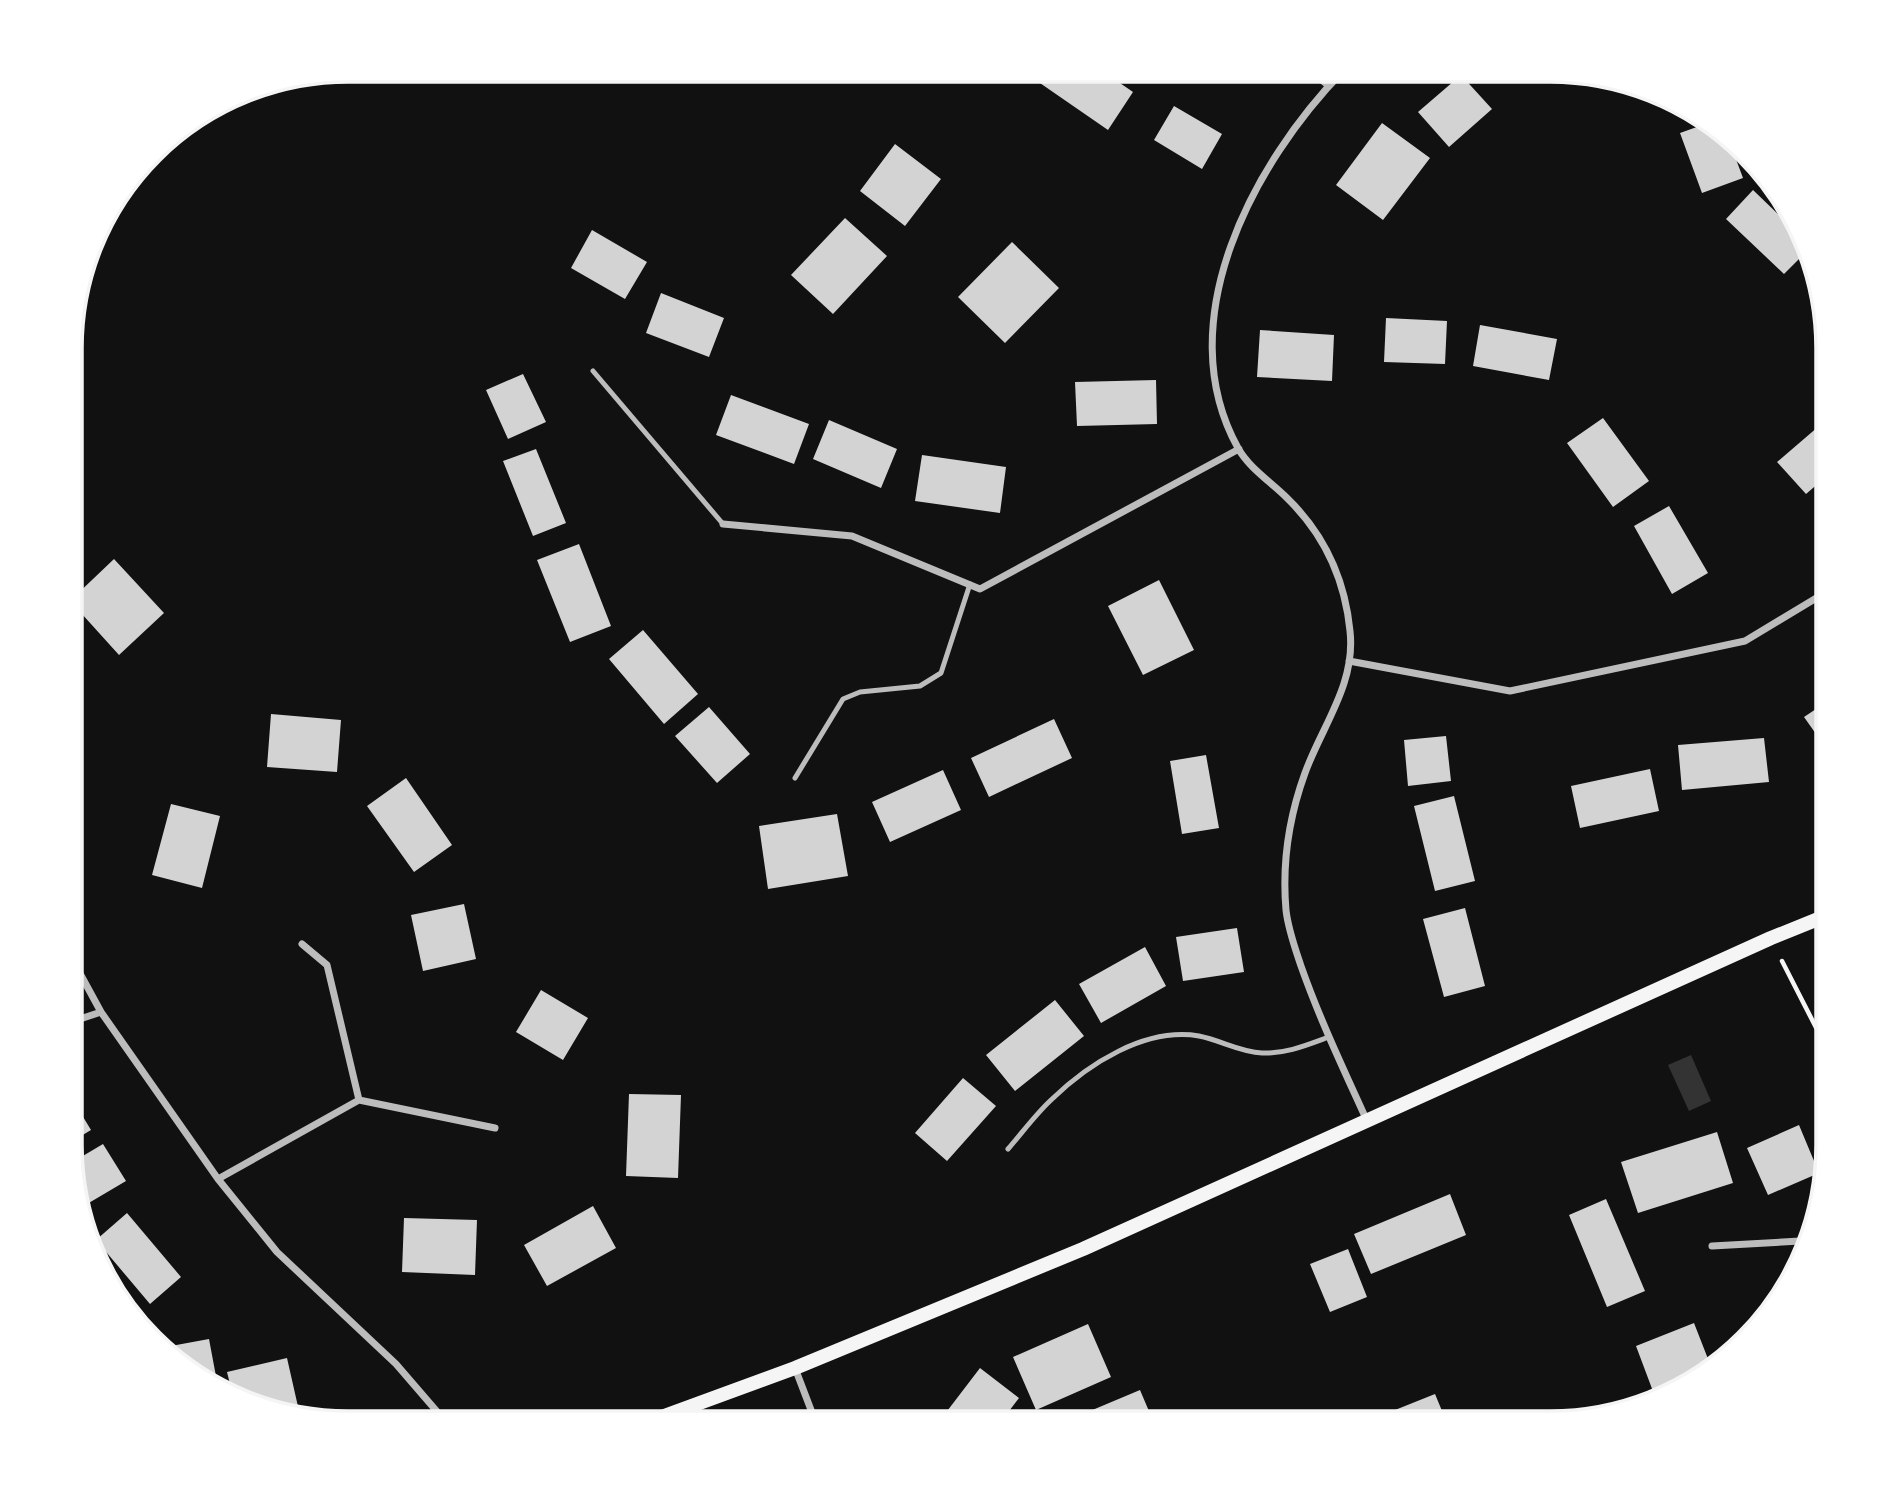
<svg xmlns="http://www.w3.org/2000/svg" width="1898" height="1493" viewBox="0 0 1898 1493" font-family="Mulish,sans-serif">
  <rect width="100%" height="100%" fill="#111"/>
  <path fill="#333" d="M1691 1055 1711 1101 1689 1111 1668 1065Z"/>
  <path fill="#d3d3d3" d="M1044 70H1101L1133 92 1108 130 1037 81Z
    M1461 75 1492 109 1449 147 1418 112Z
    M1174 106 1222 134 1202 169 1154 140Z
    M1382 123 1430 158 1383 220 1336 185Z
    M1708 123 1727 135 1743 178 1702 193 1680 133Z
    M895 144 941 179 905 226 860 191Z
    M1753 190 1802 237 1806 252 1784 274 1726 219Z
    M845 218 887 256 833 314 791 275Z
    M592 230 647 262 625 299 571 268Z
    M1012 242 1059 288 1005 343 958 297Z
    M661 293 724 318 709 357 646 333Z
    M1386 318 1447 321 1445 364 1384 362Z
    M1480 325 1557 339 1549 380 1473 366Z
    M1260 330 1334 335 1332 381 1257 377Z
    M523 374 546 422 508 439 486 390Z
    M1156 380 1157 424 1077 426 1075 382Z
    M731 395 809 424 794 464 716 435Z
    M1603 418 1649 481 1613 507 1567 443Z
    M829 420 897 449 881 488 813 459Z
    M1826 420 1828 422V475L1806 494 1777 462Z
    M536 449 566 523 533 536 503 461Z
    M922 455 1006 467 1000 513 915 501Z
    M1669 506 1708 573 1672 594 1634 526Z
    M579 544 611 626 570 642 537 560Z
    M114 559 164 613 119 655 72 603V599Z
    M1159 580 1194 650 1143 675 1108 606Z
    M643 630 698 694 664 724 609 659Z
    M1828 701V751L1804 717Z
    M709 707 750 754 717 783 675 736Z
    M271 714 341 720 337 772 267 767Z
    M1054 719 1072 758 989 797 971 758Z
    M1446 736 1451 781 1408 786 1404 740Z
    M1764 738 1769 782 1682 790 1678 745Z
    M1206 755 1219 828 1182 834 1170 761Z
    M1650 769 1659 811 1580 828 1571 786Z
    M943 770 961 810 890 842 872 802Z
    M406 778 452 845 414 872 367 806Z
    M1454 796 1475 881 1435 891 1414 806Z
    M171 804 220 816 202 888 152 875Z
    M837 814 848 876 768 889 759 826Z
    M464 904 476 959 423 971 411 915Z
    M1465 908 1485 986 1444 997 1423 919Z
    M1237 928 1244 972 1183 981 1176 937Z
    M1145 947 1166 986 1101 1023 1079 984Z
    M541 990 588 1018 563 1060 516 1032Z
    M1055 1000 1084 1036 1015 1091 986 1055Z
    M963 1078 996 1106 947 1161 915 1133Z
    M629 1094 681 1095 678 1178 626 1176Z
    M71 1097 91 1130 71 1142Z
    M1799 1125 1819 1173 1768 1195 1747 1148Z
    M1717 1132 1733 1183 1638 1213 1621 1162Z
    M103 1144 126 1181 82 1207 71 1163Z
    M1450 1194 1466 1235 1371 1274 1354 1234Z
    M1606 1199 1645 1291 1607 1307 1569 1215Z
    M593 1206 616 1248 547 1286 524 1245Z
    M127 1213 181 1277 150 1304 96 1240Z
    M404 1218 477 1220 475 1275 402 1272Z
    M1348 1249 1367 1297 1330 1312 1310 1264Z
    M1694 1323 1710 1364 1683 1383 1654 1394 1636 1346Z
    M1088 1324 1111 1377 1036 1410 1013 1357Z
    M209 1339 218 1387 164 1354 160 1348Z
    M287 1358 299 1411 290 1413 242 1402 233 1396 227 1372Z
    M980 1368 1019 1398 1000 1423H938Z
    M1140 1390 1154 1423H1095L1090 1411Z
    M1435 1394 1447 1423H1389L1385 1414Z"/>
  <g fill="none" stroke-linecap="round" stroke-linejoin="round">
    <path stroke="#f5f5f5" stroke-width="4.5" d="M1782 961 1827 1049"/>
    <path stroke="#bcbcbc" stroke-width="5" d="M593 371 723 524
      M795 778 843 699 860 692 920 686 941 673 970 584
      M1008 1149C1022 1133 1035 1115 1051 1100 1088 1064 1145 1027 1199 1036 1220 1040 1240 1052 1262 1053 1286 1054 1307 1045 1329 1037"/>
    <path stroke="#bcbcbc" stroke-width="7" d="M1310 70 1329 86
      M1344 70C1253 163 1168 322 1238 448 1249 468 1271 482 1287 498 1324 534 1345 580 1350 631 1356 684 1322 726 1305 773 1289 817 1282 864 1286 910 1288 929 1295 948 1301 966 1320 1020 1344 1070 1367 1121
      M723 524 852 536 980 589 1239 449
      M1349 661 1510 691 1745 641 1828 591
      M302 944 327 965 359 1100
      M71 957 101 1012 218 1179 277 1252 396 1364 446 1422
      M71 1022 101 1012
      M218 1179 359 1100 495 1128
      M1712 1246 1800 1241 1806 1254
      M795 1368 816 1423
      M1064 1423 1065 1419"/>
    <path stroke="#f5f5f5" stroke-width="14" d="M645 1423 795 1368 1083 1249 1771 938 1828 915"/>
  </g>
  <path d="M0 0H1898V1493H0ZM348 82H1550A266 266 0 0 1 1816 348V1145A266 266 0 0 1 1550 1411H348A266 266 0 0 1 82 1145V348A266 266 0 0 1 348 82Z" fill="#fff" fill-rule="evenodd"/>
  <path fill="none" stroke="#f5f5f5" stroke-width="3.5" d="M348 82H1550A266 266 0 0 1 1816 348V1145A266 266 0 0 1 1550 1411H348A266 266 0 0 1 82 1145V348A266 266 0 0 1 348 82Z"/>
</svg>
